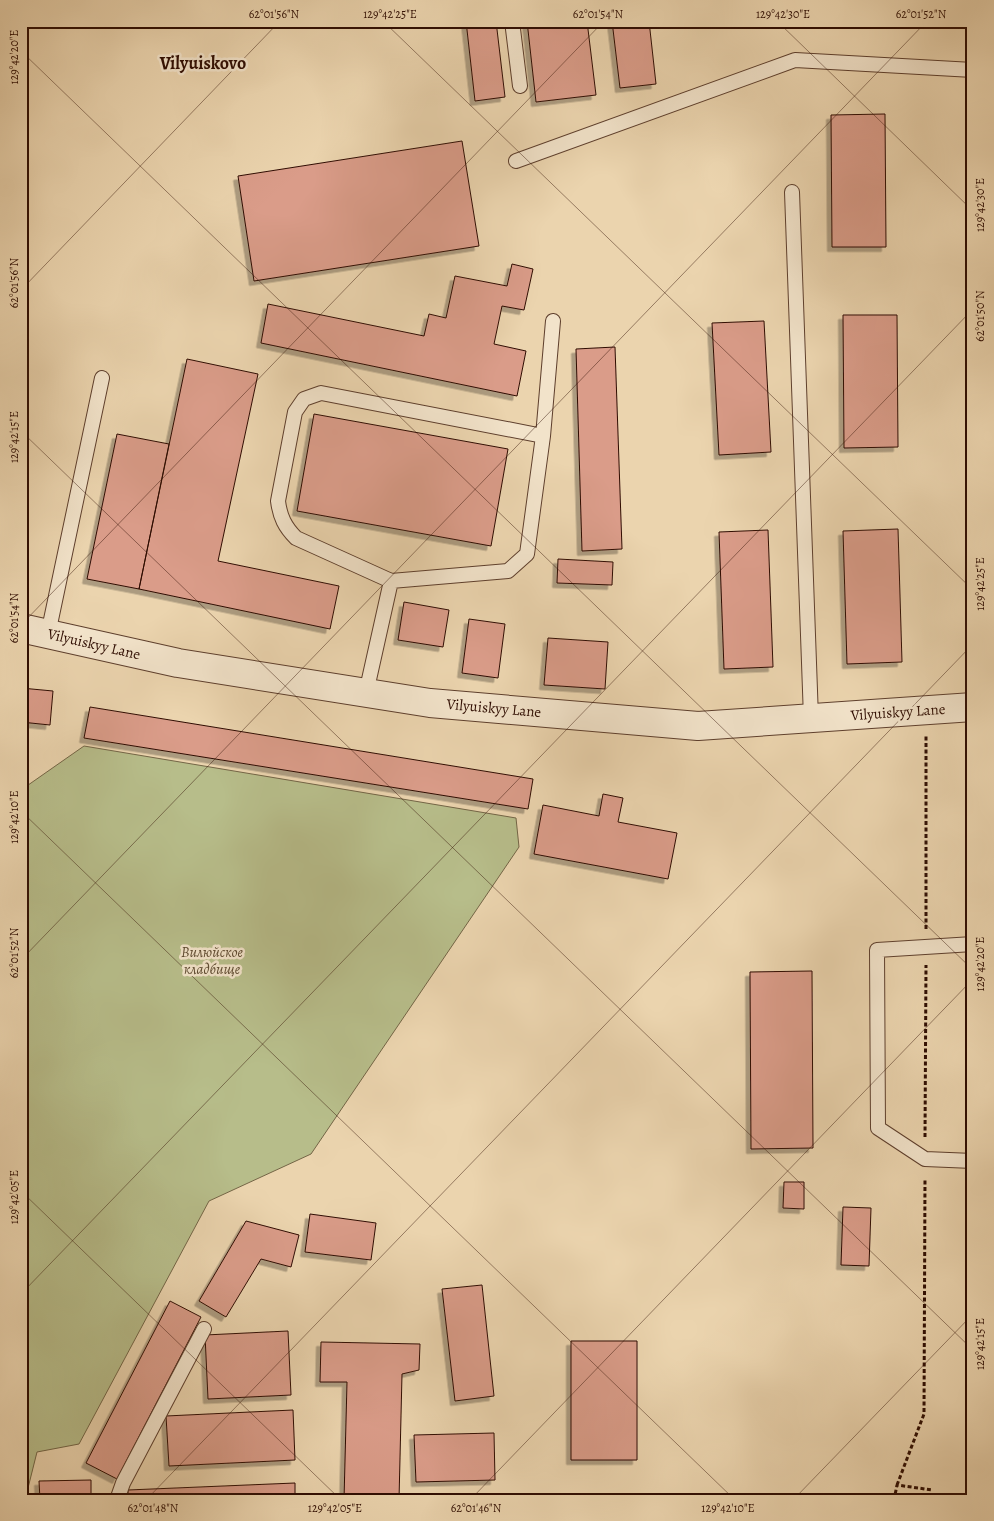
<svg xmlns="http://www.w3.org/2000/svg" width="994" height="1521" viewBox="0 0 994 1521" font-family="Alegreya,serif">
  <defs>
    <filter id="shadow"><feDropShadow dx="-4.5" dy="4.5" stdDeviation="0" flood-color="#0004"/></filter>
  </defs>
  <rect width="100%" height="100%" fill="#ebd4ae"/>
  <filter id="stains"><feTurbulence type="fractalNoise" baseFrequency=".004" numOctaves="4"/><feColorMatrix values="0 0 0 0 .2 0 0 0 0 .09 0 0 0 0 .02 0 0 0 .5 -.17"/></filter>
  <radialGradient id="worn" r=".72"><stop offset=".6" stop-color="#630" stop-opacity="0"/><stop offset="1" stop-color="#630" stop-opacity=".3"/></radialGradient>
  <path fill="#b7bd8a" stroke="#736546" d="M84 746 516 818 519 847 311 1154 209 1201 79 1444 37 1452 25 1500H21V790Z"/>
  <path fill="#da9c89" stroke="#2f0d02" filter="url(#shadow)" d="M466 21H496L505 97 475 101Z
    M527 21H587L596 95 536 102Z
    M612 21H649L656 84 620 88Z
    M885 114 886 247H832L831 115Z
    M462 141 479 246 254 281 238 176Z
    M512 264 533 269 524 310 502 306 494 344 526 351 517 396 261 343 268 304 424 336 429 314 446 318 455 276 507 286Z
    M843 315H897L898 447 844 448Z
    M764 321 771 452 719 455 712 323Z
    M615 347 622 549 582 551 576 349Z
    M187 359 258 374 218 561 339 586 330 629 139 589Z
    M314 414 508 449 491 546 297 511Z
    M117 434 169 444 139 589 87 579Z
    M898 529 902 662 847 664 843 531Z
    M768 530 773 667 724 669 719 532Z
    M558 559 613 562 612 585 557 583Z
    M404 602 449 610 443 647 398 640Z
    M469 619 505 624 498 678 462 673Z
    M548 638 608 642 605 689 544 685Z
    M21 688 53 691 50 725 21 722Z
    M90 707 533 779 528 809 84 738Z
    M603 794 623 798 618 822 677 833 668 879 534 854 543 805 599 816Z
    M812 971 813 1148 751 1149 750 972Z
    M784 1182H804V1209L783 1208Z
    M843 1207 871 1208 869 1266 841 1265Z
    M310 1214 376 1223 371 1260 305 1252Z
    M246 1221 299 1235 291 1267 261 1259 226 1317 199 1301Z
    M482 1285 494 1396 455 1401 442 1289Z
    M170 1301 201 1317 117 1479 86 1463Z
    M288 1331 291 1395 208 1399 205 1335Z
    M571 1341H637V1460H571Z
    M321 1342 420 1344 419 1370 402 1374 399 1500H344L347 1382H320Z
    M293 1410 295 1460 169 1466 166 1416Z
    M494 1433 495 1480 416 1482 414 1435Z
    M91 1480V1500H40L39 1481Z
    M295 1483V1500H128V1490Z"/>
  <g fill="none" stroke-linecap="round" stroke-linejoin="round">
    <g stroke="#5e3f2d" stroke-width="16">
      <path id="service" d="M512 21 520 86
        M516 161 795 60 973 70
        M792 192 811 718
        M391 581 508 571 527 554 543 436
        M48 634 102 378
        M366 693 391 581 296 538C285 527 280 517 278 501L295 412 304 399 321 393 543 436 553 321
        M973 944 877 950 878 1128 925 1159 973 1161
        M117 1500 123 1483 204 1329"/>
    </g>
    <g stroke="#5e3f2d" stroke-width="30">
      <path id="minor" d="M21 628 178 663 430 703 698 726 973 707"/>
    </g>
    <path stroke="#2f0d02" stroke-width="3" stroke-dasharray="4 2.5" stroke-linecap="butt" d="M926 929V735
      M925 1137 926 965
      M897 1485 924 1414 925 1178
      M894 1500 897 1485 932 1490"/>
    <use href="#service" stroke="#f2e3ca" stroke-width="14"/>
    <use href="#minor" stroke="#f2e3ca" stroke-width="28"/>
  </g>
  <path fill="none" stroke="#2f0d02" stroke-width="1" stroke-opacity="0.45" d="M383 21 973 590M777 21 973 211M21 51 973 970M21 290 280 21M21 431 973 1350M21 625 604 21M21 811 735 1500M21 960 927 21M21 1191 341 1500M21 1294 973 309M146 1500 973 644M470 1500 973 979M793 1500 973 1314"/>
  <g text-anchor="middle" stroke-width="5" stroke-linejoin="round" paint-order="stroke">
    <g font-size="15" fill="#2f0d02" stroke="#f2e3ca">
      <text transform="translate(94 644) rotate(13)" y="5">Vilyuiskyy Lane</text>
      <text transform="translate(494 708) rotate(5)" y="5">Vilyuiskyy Lane</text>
      <text transform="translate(898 712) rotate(-4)" y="5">Vilyuiskyy Lane</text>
    </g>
    <g font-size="15" font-style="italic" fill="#5f4b32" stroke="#f2e3ca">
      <text x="212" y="957">Вилюйское<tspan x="212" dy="17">кладбище</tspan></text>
    </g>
    <g font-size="18" font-weight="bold" fill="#2f0d02" stroke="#f2e3ca">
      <text x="203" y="69">Vilyuiskovo</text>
    </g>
  </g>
  <rect width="994" height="1521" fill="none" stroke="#ebd4ae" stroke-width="55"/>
  <rect x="28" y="28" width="938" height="1466" fill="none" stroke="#2f0d02" stroke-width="2"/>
  <g font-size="12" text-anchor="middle" fill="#2f0d02">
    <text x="274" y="18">62°01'56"N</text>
    <text x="390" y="18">129°42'25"E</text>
    <text x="598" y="18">62°01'54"N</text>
    <text x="783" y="18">129°42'30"E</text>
    <text x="921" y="18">62°01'52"N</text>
    <text transform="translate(14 57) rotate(-90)" y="4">129°42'20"E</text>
    <text transform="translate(980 205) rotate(-90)" y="4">129°42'30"E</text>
    <text transform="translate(14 283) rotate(-90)" y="4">62°01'56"N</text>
    <text transform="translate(980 316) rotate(-90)" y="4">62°01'50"N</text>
    <text transform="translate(14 437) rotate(-90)" y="4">129°42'15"E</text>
    <text transform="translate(980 584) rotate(-90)" y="4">129°42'25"E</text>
    <text transform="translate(14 618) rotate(-90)" y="4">62°01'54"N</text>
    <text transform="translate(14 817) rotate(-90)" y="4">129°42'10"E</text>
    <text transform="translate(14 953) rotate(-90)" y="4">62°01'52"N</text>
    <text transform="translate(980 964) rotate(-90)" y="4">129°42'20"E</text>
    <text transform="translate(14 1197) rotate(-90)" y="4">129°42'05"E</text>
    <text transform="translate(980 1344) rotate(-90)" y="4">129°42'15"E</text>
    <text x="153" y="1512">62°01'48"N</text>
    <text x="335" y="1512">129°42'05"E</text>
    <text x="476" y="1512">62°01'46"N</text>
    <text x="728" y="1512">129°42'10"E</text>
  </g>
  <rect width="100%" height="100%" filter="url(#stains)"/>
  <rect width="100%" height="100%" fill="url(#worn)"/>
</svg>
